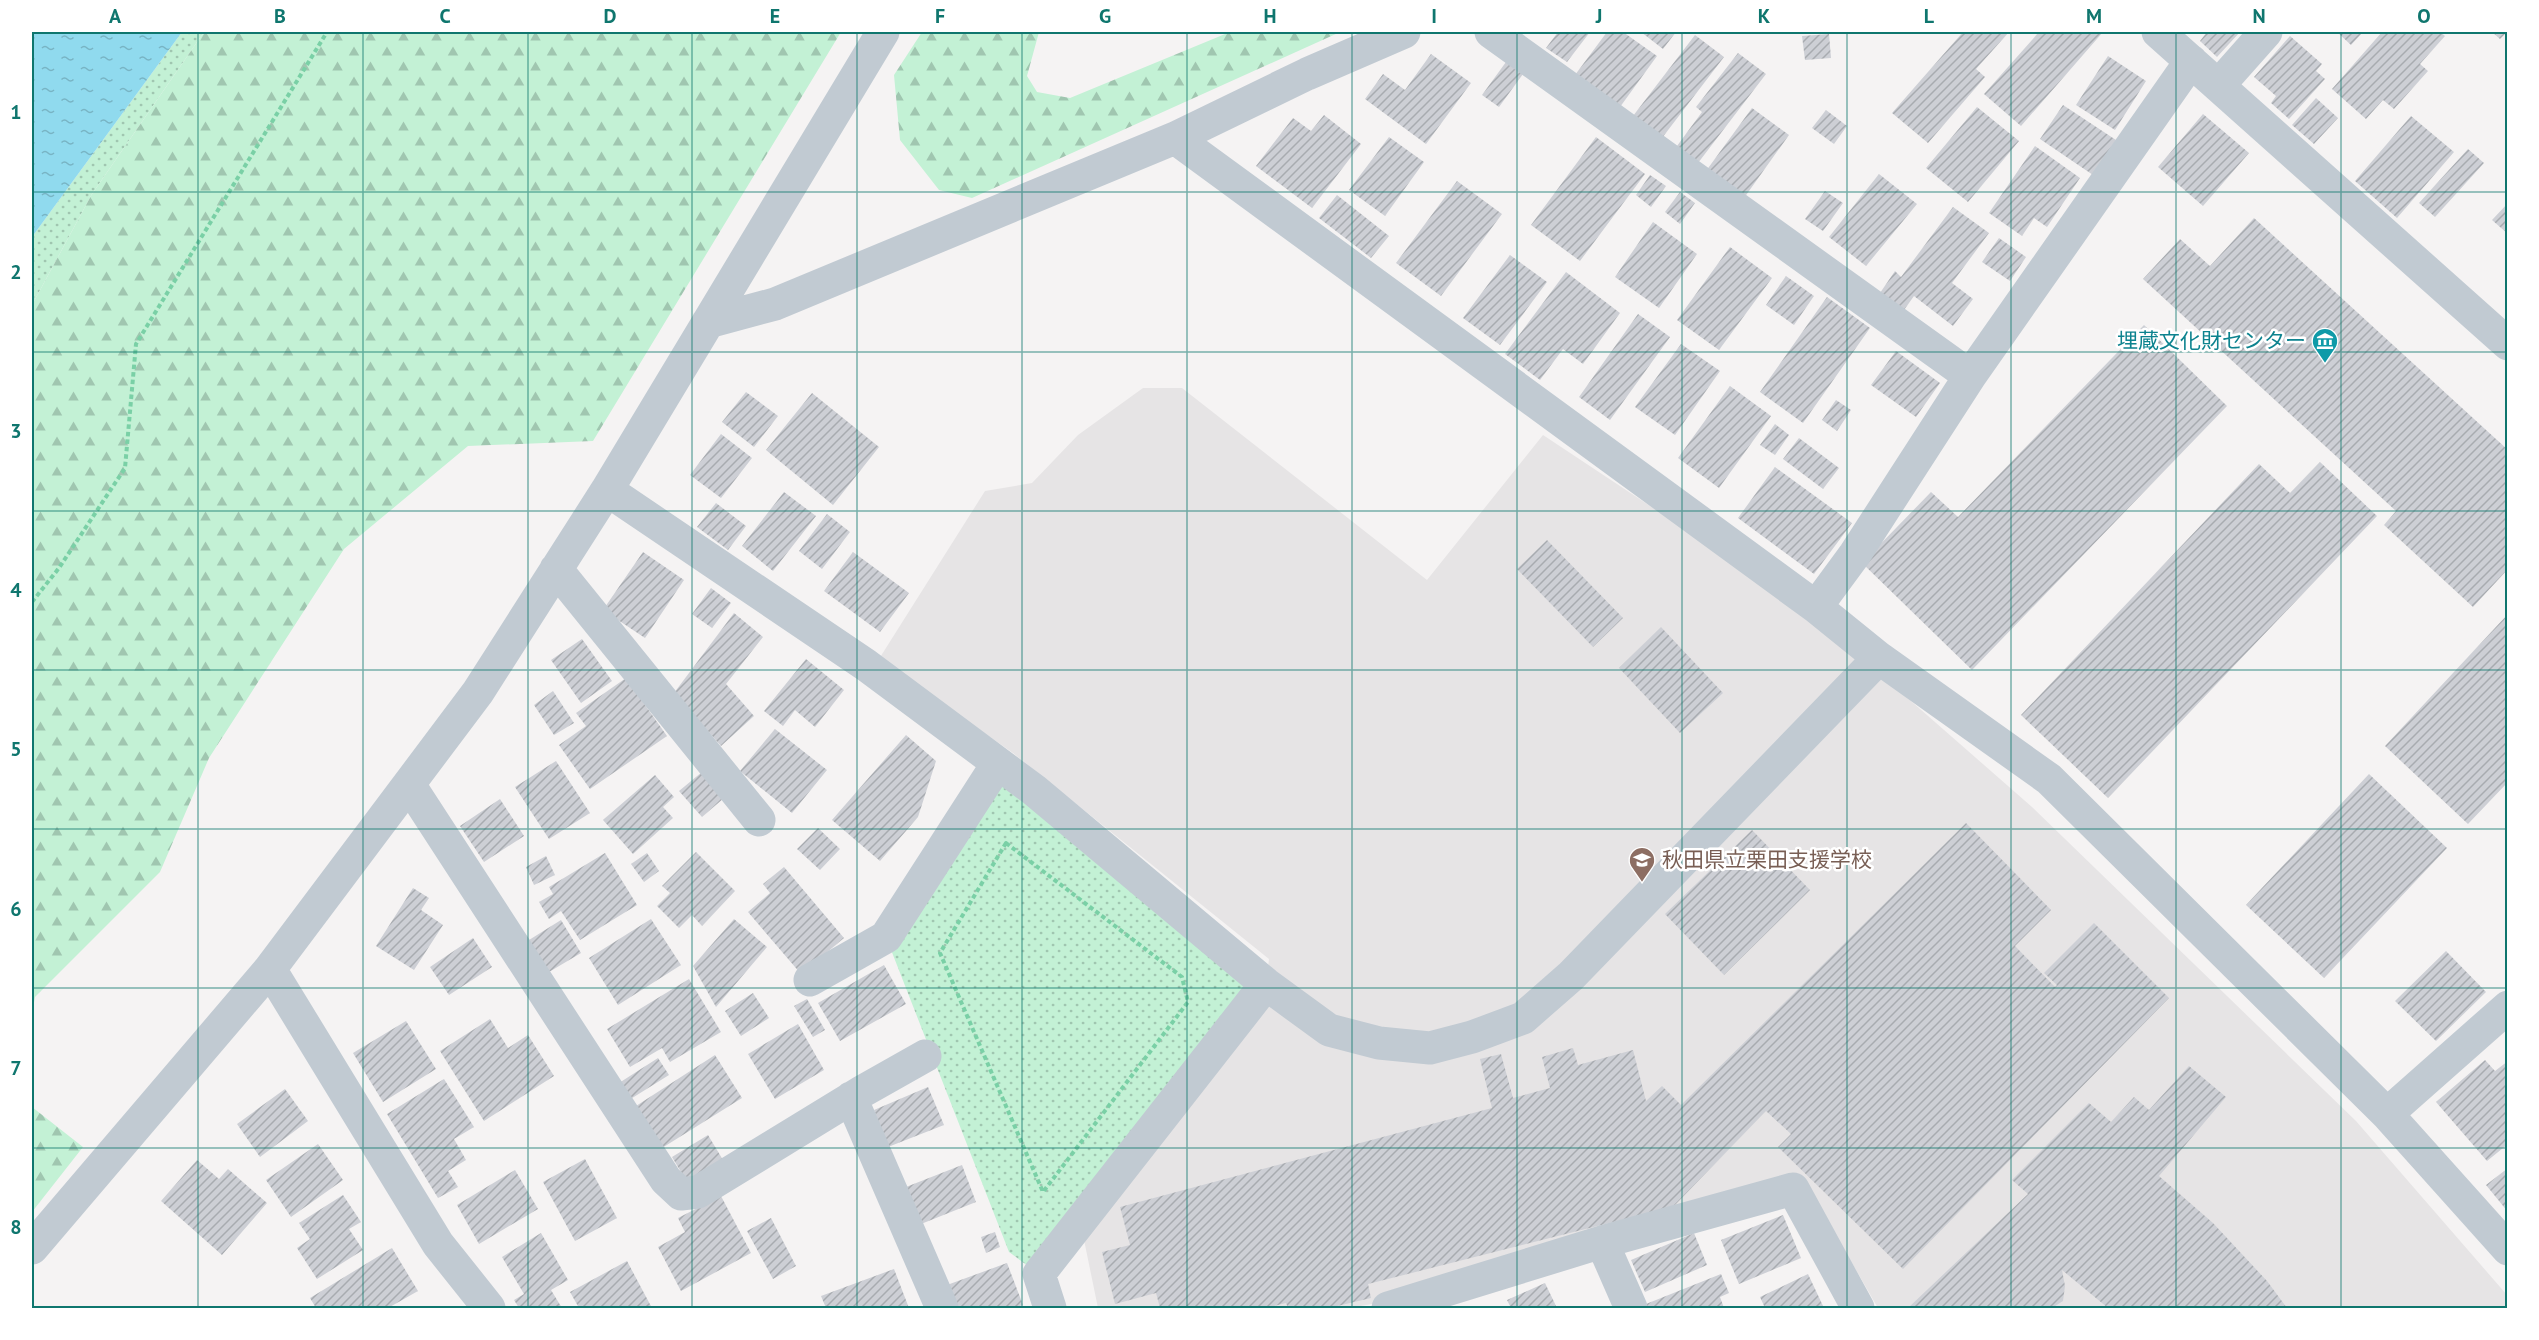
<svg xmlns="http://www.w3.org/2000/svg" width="2539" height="1340" viewBox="0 0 2539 1340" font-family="'PT Sans','Noto Sans JP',sans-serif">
  <defs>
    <pattern id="grass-dots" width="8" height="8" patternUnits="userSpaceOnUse" patternTransform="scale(1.5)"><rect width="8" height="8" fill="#c3f1d5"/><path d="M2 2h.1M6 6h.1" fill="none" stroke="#a0c6b0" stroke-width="1.8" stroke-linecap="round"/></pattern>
    <pattern id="forest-firs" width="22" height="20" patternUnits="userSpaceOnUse" patternTransform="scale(1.5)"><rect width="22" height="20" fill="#c3f1d5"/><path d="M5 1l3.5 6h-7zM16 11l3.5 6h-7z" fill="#a0c6b0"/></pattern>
    <pattern id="water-ripples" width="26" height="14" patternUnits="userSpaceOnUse" patternTransform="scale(1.5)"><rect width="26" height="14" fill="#90daee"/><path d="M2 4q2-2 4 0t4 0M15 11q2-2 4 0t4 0" fill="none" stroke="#78b4c4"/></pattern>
    <pattern id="building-hatch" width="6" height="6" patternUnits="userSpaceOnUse" patternTransform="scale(1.5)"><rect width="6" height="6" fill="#cdcfd5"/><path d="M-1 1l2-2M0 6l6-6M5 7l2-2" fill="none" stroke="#a8abb0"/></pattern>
  </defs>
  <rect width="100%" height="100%" fill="#f5f3f3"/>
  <path fill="#e6e4e5" d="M1143 388H1182L1427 580 1543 435 1807 610 2032 807 2356 1121 2507 1295V1308H1878L1815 1199 1389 1301 1349 1308H1098L1083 1235 1263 1010 1269 959 1013 753 879 659 985 491 1032 483 1078 435Z"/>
  <path fill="url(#grass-dots)" d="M182 32H204L92 194 32 305V237Z
    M998 763 1266 984 1039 1274 1009 1252 886 937Z"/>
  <path fill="url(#forest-firs)" d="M204 32H841L593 441 468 446 344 549 209 758 160 872 35 997 32 1013V305L92 194Z
    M922 32H1039L1027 76 1037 92 1070 98 1230 32 1338 33 972 198 939 190 900 140 894 75Z
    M32 1107 83 1147 32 1212Z"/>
  <path fill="url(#water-ripples)" d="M32 32H182L32 237Z"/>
  <path fill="url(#building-hatch)" d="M1558 32H1590L1567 62 1546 48Z
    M1607 32H1623L1657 56 1620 107 1575 75Z
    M1641 32H1676L1663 49Z
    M1963 32H2009L1976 69 1985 77 1928 143 1892 113Z
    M2039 32H2103L2021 126 1984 94Z
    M2207 32H2240L2217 57 2200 41Z
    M2337 32H2363L2351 45Z
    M2382 32H2440L2445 36 2420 64 2428 71 2394 109 2383 100 2366 119 2332 89Z
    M2492 32H2507L2500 39Z
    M1829 34 1831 58 1805 60 1802 36Z
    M1695 35 1724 57 1662 138 1633 116Z
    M2290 36 2322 64 2316 71 2325 79 2289 119 2271 103 2276 96 2254 77Z
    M1738 53 1766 74 1698 163 1677 146 1702 112 1696 107Z
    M1431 54 1471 83 1426 144 1365 99 1383 74 1405 90Z
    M2108 56 2146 81 2115 130 2076 105Z
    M1506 62 1523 74 1499 107 1482 95Z
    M2316 98 2338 118 2314 144 2292 125Z
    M2063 105 2116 140 2093 175 2040 139Z
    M1977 107 2019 141 1968 202 1926 168Z
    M1752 108 1789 135 1744 198 1706 171Z
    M1826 110 1847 126 1834 144 1812 128Z
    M2203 114 2249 153 2203 206 2158 167Z
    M1324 115 1361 144 1312 208 1256 166 1293 118 1311 131Z
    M2411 116 2454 152 2397 218 2355 181Z
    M1389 137 1424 162 1385 216 1349 190Z
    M1596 137 1645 174 1580 261 1531 225Z
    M2035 146 2080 178 2047 227 2034 218 2022 236 1989 213Z
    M2468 149 2484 163 2435 217 2419 203Z
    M1879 174 1917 204 1866 266 1829 237Z
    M1650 175 1666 186 1651 207 1636 195Z
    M1457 181 1502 214 1441 296 1396 263Z
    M1825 191 1843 203 1823 231 1805 219Z
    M1680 192 1695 203 1680 224 1665 212Z
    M1337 195 1389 236 1371 258 1319 218Z
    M2508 203V234L2492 220Z
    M1953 207 1989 233 1952 283 1973 299 1953 326 1914 296 1904 310 1880 293 1895 271 1901 277Z
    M2254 218 2508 450V569L2473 607 2384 525 2396 511 2143 279 2180 239 2210 266Z
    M1653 222 1697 254 1659 308 1615 277Z
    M1999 238 2026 257 2010 281 1982 262Z
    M1730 247 1772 278 1719 350 1677 320Z
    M1510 255 1547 282 1500 345 1463 318Z
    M1566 272 1620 313 1583 364 1563 349 1540 380 1505 354Z
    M1786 276 1814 296 1794 325 1766 305Z
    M1827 297 1870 328 1803 423 1760 392Z
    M1638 314 1670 337 1610 420 1579 397Z
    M2144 325 2227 406 1972 670 1862 563 1931 492 1958 517Z
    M1681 344 1720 371 1675 435 1635 407Z
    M1896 351 1940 383 1916 417 1871 385Z
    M1730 386 1771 416 1719 488 1678 458Z
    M746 392 778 416 754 447 722 422Z
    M812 393 879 447 833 505 766 450Z
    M1836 400 1851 410 1837 431 1822 420Z
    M1775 424 1789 435 1775 455 1760 445Z
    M721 434 752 458 721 498 690 475Z
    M1799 438 1839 468 1823 489 1783 459Z
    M2320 462 2377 516 2108 798 2021 715 2259 464 2290 493Z
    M1775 467 1852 523 1814 574 1738 518Z
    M784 492 816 516 773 571 742 546Z
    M716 503 746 526 728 550 697 527Z
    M827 514 850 532 822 569 799 551Z
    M1547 540 1623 618 1593 647 1517 569Z
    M643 552 684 580 645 638 603 610Z
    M853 552 909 593 880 632 824 591Z
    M711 588 731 603 712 628 692 614Z
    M734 613 763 637 726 684 754 716 721 746 674 693Z
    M2508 614V782L2468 824 2385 746Z
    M1661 627 1723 693 1680 733 1619 668Z
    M582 639 612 681 581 703 551 660Z
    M806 659 844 690 815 727 795 710 783 726 764 711Z
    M626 678 667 736 590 789 559 745 586 726 576 713Z
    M553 691 574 723 554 735 534 705Z
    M775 729 827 770 792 813 740 771Z
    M906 735 936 761 918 817 880 861 832 820Z
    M556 761 590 813 549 839 515 787Z
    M702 772 724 798 702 817 679 791Z
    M2369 774 2447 848 2324 978 2246 905Z
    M655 775 674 797 663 807 673 818 633 854 603 820Z
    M500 799 524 836 484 862 460 826Z
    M1966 823 2051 910 2015 946 2055 987 2057 985 2044 973 2094 923 2169 998 1903 1269 1778 1147 1791 1134 1766 1111 1673 1207 1368 1284 1371 1298 1329 1308H1288L1286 1303 1266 1308H1160L1156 1293 1115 1304 1102 1252 1130 1245 1120 1207 1492 1108 1480 1059 1501 1054 1513 1098 1550 1088 1542 1057 1573 1048 1578 1065 1633 1050 1646 1101 1662 1086 1681 1105Z
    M818 828 840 849 820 870 797 849Z
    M1752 830 1810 890 1724 975 1665 914Z
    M696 852 735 891 702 926 692 915 679 928 657 906 670 893 662 886Z
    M605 853 637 905 580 940 561 911 549 919 539 902 553 894 549 887Z
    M647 853 659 871 644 882 631 864Z
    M546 856 555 875 534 885 526 867Z
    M784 867 844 938 801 974 748 912 770 893 763 884Z
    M413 888 429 898 421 910 443 925 414 970 376 946Z
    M651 919 681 965 618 1005 589 958Z
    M734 919 767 947 716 1007 693 966Z
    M561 920 581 953 549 972 529 940Z
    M473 938 492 967 449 995 430 967Z
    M2446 951 2486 992 2436 1041 2395 1001Z
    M884 965 906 1004 840 1041 818 1003Z
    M689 979 721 1032 670 1062 662 1048 630 1067 607 1029Z
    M753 993 769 1018 741 1036 725 1011Z
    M807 999 825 1030 813 1037 794 1006Z
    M490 1019 508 1048 528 1035 554 1076 484 1121 440 1051Z
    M406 1021 436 1069 383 1102 353 1053Z
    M798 1024 824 1070 775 1099 748 1054Z
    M715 1055 742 1098 662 1148 636 1106Z
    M658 1058 669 1075 629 1100 619 1083Z
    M2485 1060 2495 1071 2508 1061V1144L2487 1161 2436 1102Z
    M2189 1066 2226 1097 2159 1176 2213 1223 2267 1281 2287 1308H2108L2062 1270 2065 1286 2063 1301 2052 1308H2025L2018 1306 2020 1308H1908L2028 1194 2012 1180 2089 1103 2111 1122 2134 1097 2149 1110Z
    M444 1079 474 1127 454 1139 466 1160 448 1171 458 1187 438 1198 387 1114Z
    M928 1087 944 1125 888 1147 874 1110Z
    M285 1089 308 1121 260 1157 237 1124Z
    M708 1135 723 1160 687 1182 672 1157Z
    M318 1144 343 1180 291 1217 266 1180Z
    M585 1159 617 1218 575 1241 543 1182Z
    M197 1160 219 1179 228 1169 267 1203 222 1255 161 1201Z
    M962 1165 976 1202 921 1224 906 1187Z
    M2508 1168V1212L2486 1185Z
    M515 1170 538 1209 479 1244 457 1205Z
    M343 1195 361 1222 349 1229 363 1250 317 1279 297 1248 310 1239 299 1223Z
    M721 1196 751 1253 681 1291 658 1247 685 1232 678 1218Z
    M1783 1215 1801 1258 1739 1284 1721 1240Z
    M771 1218 796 1266 773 1279 747 1231Z
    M995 1232 1000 1247 986 1253 981 1237Z
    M541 1233 568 1280 551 1290 562 1308H519L514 1300 524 1294 502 1257Z
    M1694 1233 1707 1265 1645 1292 1631 1260Z
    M392 1248 418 1291 388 1308H316L310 1298Z
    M627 1261 652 1308H579L570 1292Z
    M1007 1263 1023 1305 1014 1308H955L947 1285Z
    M894 1269 909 1308H826L821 1296Z
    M1721 1274 1729 1293 1720 1297 1724 1308H1648L1646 1304Z
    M1808 1274 1824 1308H1765L1760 1297Z
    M1545 1283 1557 1308H1511L1507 1300Z"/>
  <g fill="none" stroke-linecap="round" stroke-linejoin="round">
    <path stroke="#7ad0a6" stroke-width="4" stroke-dasharray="4.5 3" stroke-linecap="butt" d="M32 602 59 568 125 468 136 344 327 32
      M1006 843 1182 977 1188 1002 1043 1192 940 953Z"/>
    <path stroke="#c1cad2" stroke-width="33" d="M1491 32 1970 376
      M2158 32 2508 344
      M2219 85 2266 32
      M1175 138 1307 74 1404 32
      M708 322 775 304 1175 138 1816 607 1879 658 2049 779 2387 1114 2508 1249
      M607 490 866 665 1034 790 1266 984 1329 1030 1379 1043 1430 1048 1472 1037 1523 1018 1571 976 1879 658
      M556 569 759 820
      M1816 607 1855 554 1970 376 2191 61
      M410 786 666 1180 681 1194 698 1192 863 1091 925 1056
      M270 969 438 1244 489 1308
      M810 980 886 937 998 763
      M851 1098 942 1308
      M2387 1114 2508 1007
      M1602 1242 1631 1308
      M32 1248 270 969 478 692 607 490 883 32
      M1050 1308 1039 1274 1266 984
      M1388 1308 1602 1242 1793 1189 1858 1308"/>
  </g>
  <path fill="none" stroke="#0f766e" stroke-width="1.5" stroke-opacity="0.55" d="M198 32V1308M363 32V1308M528 32V1308M692 32V1308M857 32V1308M1022 32V1308M1187 32V1308M1352 32V1308M1517 32V1308M1682 32V1308M1847 32V1308M2011 32V1308M2176 32V1308M2341 32V1308M32 192H2508M32 352H2508M32 511H2508M32 670H2508M32 829H2508M32 988H2508M32 1148H2508"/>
  <defs>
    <g id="museum-pin" transform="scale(1.35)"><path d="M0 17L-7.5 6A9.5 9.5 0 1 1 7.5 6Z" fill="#0f9aa8" stroke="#fff"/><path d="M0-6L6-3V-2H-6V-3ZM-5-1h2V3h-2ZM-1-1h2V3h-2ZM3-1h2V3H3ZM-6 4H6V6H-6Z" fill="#fff"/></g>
    <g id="school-pin" transform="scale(1.35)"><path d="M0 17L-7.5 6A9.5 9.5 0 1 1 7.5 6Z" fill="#8d6e63" stroke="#fff"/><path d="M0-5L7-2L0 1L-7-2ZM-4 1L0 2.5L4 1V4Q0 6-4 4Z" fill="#fff"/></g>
  </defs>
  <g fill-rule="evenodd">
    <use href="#museum-pin" x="2325" y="341"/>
    <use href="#school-pin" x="1642" y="860"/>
  </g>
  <g text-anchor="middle" stroke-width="5" stroke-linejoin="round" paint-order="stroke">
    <g font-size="21" fill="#0d838f" stroke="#fff" text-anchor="end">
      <text x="2306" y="348">埋蔵文化財センター</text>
    </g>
    <g font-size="21" fill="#785e54" stroke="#fff" text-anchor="start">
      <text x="1662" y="867">秋田県立栗田支援学校</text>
    </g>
  </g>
  <rect width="2539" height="1340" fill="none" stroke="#ffffff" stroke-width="66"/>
  <rect x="33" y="33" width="2473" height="1274" fill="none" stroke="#0f766e" stroke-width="2"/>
  <g font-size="20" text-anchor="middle" font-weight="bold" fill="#0f766e">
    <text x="115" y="23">A</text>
    <text x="280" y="23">B</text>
    <text x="445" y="23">C</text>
    <text x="610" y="23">D</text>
    <text x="775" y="23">E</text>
    <text x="940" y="23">F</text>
    <text x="1105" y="23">G</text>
    <text x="1270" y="23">H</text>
    <text x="1434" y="23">I</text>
    <text x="1599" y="23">J</text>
    <text x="1764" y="23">K</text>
    <text x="1929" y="23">L</text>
    <text x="2094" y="23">M</text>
    <text x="2259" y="23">N</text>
    <text x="2424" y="23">O</text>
    <text x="16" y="119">1</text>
    <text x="16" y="279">2</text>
    <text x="16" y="438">3</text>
    <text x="16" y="597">4</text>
    <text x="16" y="756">5</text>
    <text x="16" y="916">6</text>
    <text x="16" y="1075">7</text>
    <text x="16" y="1234">8</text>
  </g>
</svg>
